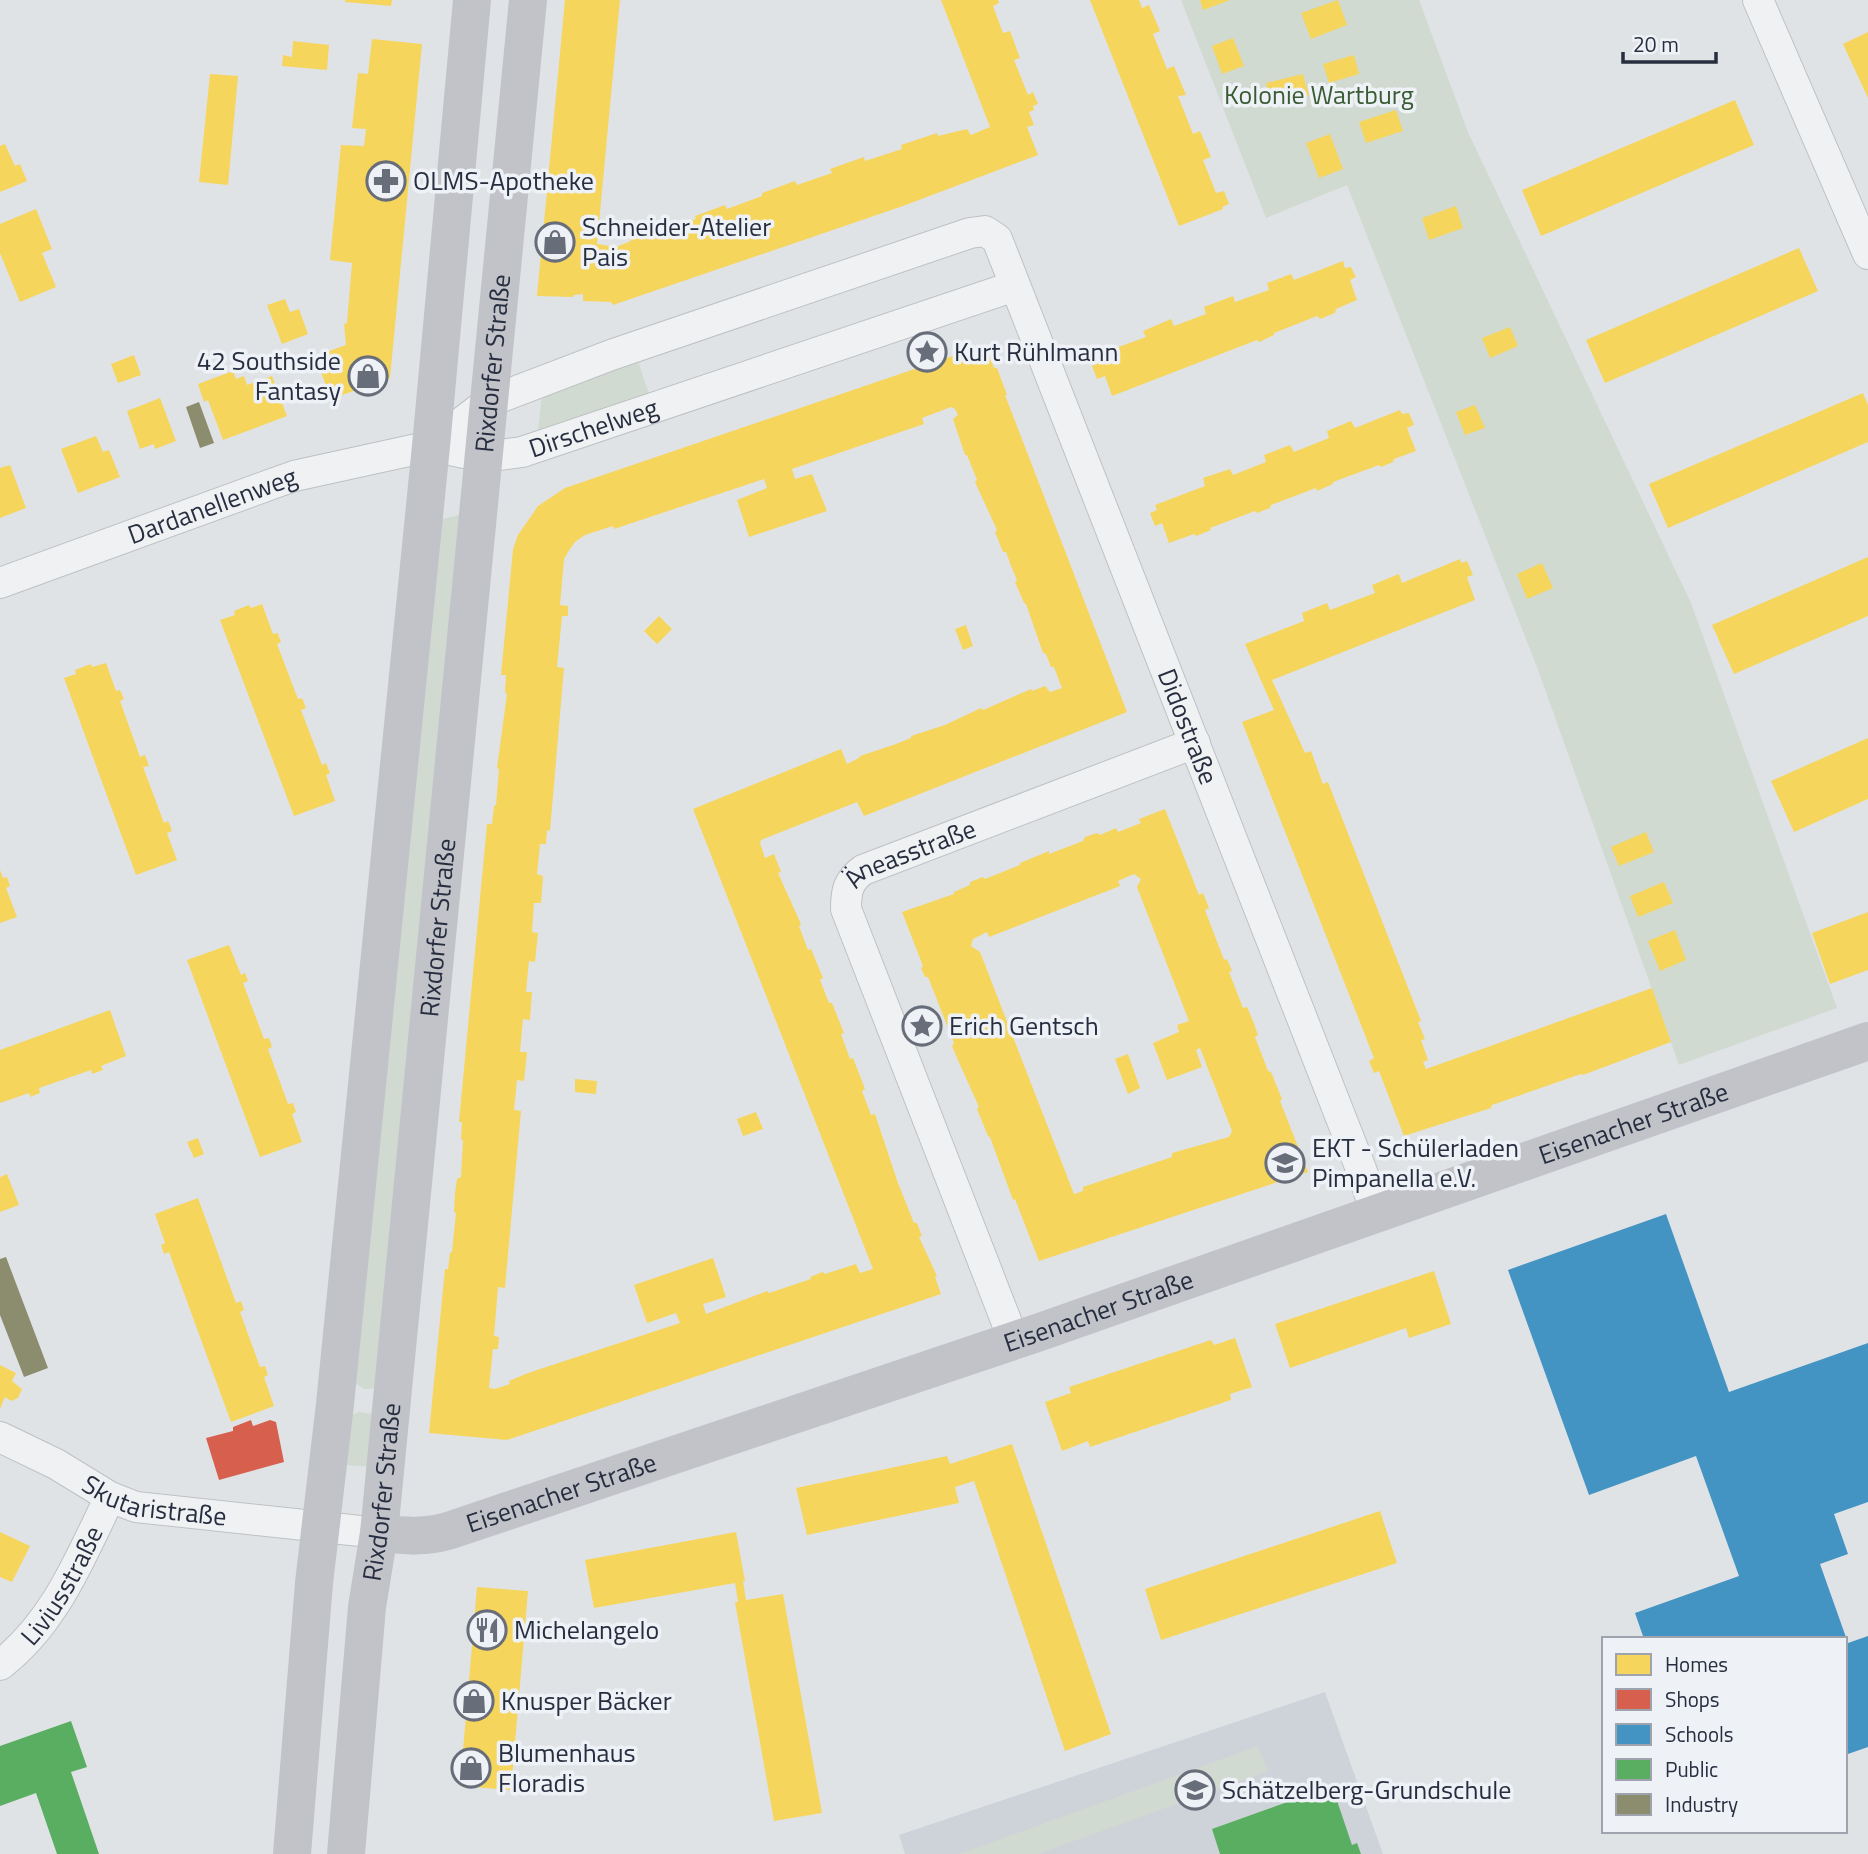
<svg xmlns="http://www.w3.org/2000/svg" width="1868" height="1854" viewBox="0 0 1868 1854" font-family="'Titillium Web',sans-serif">
  <rect width="100%" height="100%" fill="#e0e3e6"/>
  <path fill="#ced2d9" d="M1325 1692 1383 1854H905L899 1835Z"/>
  <path fill="#d0dad1" d="M1181 0H1419L1468 132 1691 603 1837 1008 1679 1065 1537 667 1347 185 1266 218Z
    M638 361 649 394 538 430 542 393Z
    M467 513 377 1388 364 1389 356 1384 434 521Z
    M359 1412 373 1414V1467L345 1465 352 1415Z
    M1258 1746 1268 1771 1038 1854H959Z"/>
  <path fill="#f6d55c" fill-rule="evenodd" d="M345 0H392L391 6 345 2Z
    M565 0H620L597 244 616 247 631 241 630 238 660 228 661 231 696 219 695 216 725 205 727 209 762 196V193L795 181 797 185 832 173 830 169 864 157 865 161 902 149 901 145 937 133 938 136 967 129 971 135 990 127 941 0H998L999 3 993 6 1003 33 1010 31 1020 58 1014 60 1028 95 1033 92 1038 104 1033 106 1034 110 1029 112 1034 125 1027 127 1038 155 903 206 613 305 611 302 583 301V294L574 295 573 297 537 296Z
    M1090 0H1139L1142 8 1149 5 1160 31 1153 34 1167 69 1174 66 1186 95 1178 96 1193 134 1200 131 1211 157 1203 160 1216 193 1224 191 1229 204 1222 207 1223 209 1179 226Z
    M1200 0H1230L1203 10Z
    M1338 0 1347 25 1311 39 1301 13Z
    M1868 32V98L1843 44Z
    M1233 38 1244 66 1222 74 1212 46Z
    M372 39 422 44 390 378 331 399 315 356 346 345 344 324 347 323 352 263 330 260 341 145 364 146 366 129 352 128 358 73 368 74Z
    M293 41 329 45 327 70 282 66 283 55 292 57Z
    M1354 55 1359 74 1329 83 1323 64Z
    M210 74 238 76 228 185 199 182Z
    M1303 74 1309 96 1272 106 1266 83Z
    M1735 100 1754 145 1541 236 1522 190Z
    M1396 110 1403 131 1366 143 1359 122Z
    M1330 134 1343 169 1319 178 1306 143Z
    M5 144 15 166 20 164 27 181 0 192V146Z
    M1456 206 1463 228 1429 240 1422 218Z
    M36 209 52 249 42 253 56 287 20 302 0 253V224Z
    M1799 248 1818 291 1605 383 1586 340Z
    M1343 261 1345 268 1351 267 1356 277 1350 280 1357 300 1336 309 1335 313 1320 319 1317 316 1274 333V335L1259 342 1257 340 1112 396 1105 376 1097 379 1092 366 1100 362 1097 355 1146 337 1143 331 1171 319 1174 326 1206 314 1204 307 1233 296 1235 302 1269 290 1267 283 1291 274 1294 280Z
    M285 299 290 312 299 309 308 334 282 344 267 305Z
    M1510 327 1518 346 1490 358 1482 338Z
    M985 345 994 368H997L1007 395H1005L1127 712 864 816 857 802 761 840 760 843 765 858 774 854 781 872 778 873 801 924 799 926 808 950 811 949 823 978 820 980 829 1003H832L844 1033 841 1034 850 1059 853 1058 865 1089 862 1091 871 1115 875 1114 898 1183 914 1223H917L922 1236 919 1237 937 1276 935 1277 941 1294 507 1440 429 1433 445 1269H448L450 1253 452 1252 456 1213 454 1212 455 1193 457 1179 461 1177 463 1140 461 1139 462 1122H459L487 824H492L494 806 496 805 499 769 497 768 507 694 505 692 506 675H501L513 549 518 535 538 506 565 488ZM951 407 955 409 958 415 953 419 965 455H967L977 480 975 482 997 530 995 532 1003 552H1006L1011 566 1017 580 1015 582 1024 603 1026 604 1043 653 1046 654 1051 667H1054L1062 688 1050 692 1045 686 1032 691 1031 689 983 710 981 708 945 725 911 736V738L896 744 860 756 859 758 847 764 841 749 693 809 873 1269 860 1273 856 1264 825 1274 823 1272 810 1277 811 1279 769 1293 767 1291 706 1314 703 1304 726 1297 713 1258 634 1285 647 1323 676 1313 680 1323 528 1373 509 1381 510 1384 495 1389 489 1388 493 1349H498L499 1337 494 1336 498 1287 505 1288 521 1111 514 1110 517 1080 524 1081 527 1052H520L523 1019 530 1020 532 992H526L529 961 535 962 538 933 532 932 534 903H541L543 876 537 874 540 844H546L547 830 550 831 564 668 557 667 562 616H568V606L560 605 564 559 568 552 575 542 585 535 613 526 614 529 764 479 767 488 737 500 749 537 827 511 812 474 795 479 792 469 924 424 922 418Z
    M134 355 141 375 118 383 111 364Z
    M233 371 236 379 244 376 247 385 272 376 287 416 223 440 208 400 204 402 198 384Z
    M1863 393 1868 405V442L1668 528 1649 484Z
    M160 398 176 441 155 449 154 444 140 449 127 411Z
    M1475 405 1485 428 1465 435 1456 412Z
    M1400 410 1402 414 1409 413 1414 425 1407 428 1416 451 1394 459 1393 462 1381 467 1379 465 1333 482V484L1317 491 1316 488 1271 505 1270 508 1257 513 1255 511 1210 528 1211 530 1196 536 1194 534 1169 543 1162 523 1155 526 1150 513 1157 510 1155 505 1205 486 1203 478 1230 469 1233 475 1266 462 1264 455 1290 445 1294 452 1329 438 1327 431 1351 421 1355 428Z
    M96 436 103 452 109 450 120 477 78 493 61 449Z
    M10 465 26 508 0 518V468Z
    M1868 557V616L1734 674 1712 625Z
    M1460 559 1461 563 1467 561 1473 575 1467 577 1475 600 1272 680 1305 753 1311 751 1323 784 1328 782 1421 1021 1418 1022 1425 1039 1421 1040 1428 1060 1423 1062 1426 1069 1652 988 1671 1042 1583 1075 1581 1074 1492 1105 1491 1108 1404 1136 1379 1071 1374 1073 1369 1061 1374 1058 1242 722 1274 710 1245 644 1304 621 1302 613 1327 603 1330 610 1375 593 1372 585 1399 574 1402 583Z
    M1542 563 1553 588 1527 599 1517 574Z
    M262 604 273 634 278 633 279 637 281 642 277 644 298 699 302 698 306 708 301 710 322 765 326 763 330 773 326 775 335 801 294 816 220 620 235 615 234 611 249 605 251 608Z
    M659 616 672 629 657 644 644 631Z
    M966 625 973 646 963 650 955 629Z
    M106 663 116 691 120 690 124 699 120 701 140 757 145 755 149 766 143 767 164 823 168 821 170 825 172 831 167 833 177 860 136 875 64 678 76 674 75 670 91 664 92 667Z
    M1868 738V799L1794 832 1771 781Z
    M1165 809 1199 895 1203 893 1209 908 1205 910 1224 960 1227 959 1232 971 1229 972 1243 1008 1247 1007 1253 1021 1258 1035 1255 1037 1268 1071 1271 1072 1282 1099 1280 1101 1308 1172 1039 1261 1015 1199 1013 1200 990 1137 988 1136 977 1109 979 1107 957 1058 952 1046 954 1043 928 977H925L921 968 923 966 902 912 954 894V892L970 885V882L983 877 985 879 1020 865V863L1049 851V854L1083 841 1085 837 1097 833 1100 835 1116 828 1118 832 1141 823 1139 819ZM1134 874 1141 879 1137 887 1189 1021 1177 1025 1179 1032 1153 1043 1167 1080 1202 1067 1196 1050 1200 1048 1232 1131 1229 1137 1172 1153V1157L1083 1187V1191L1074 1194 980 952 971 946 973 939 987 932 989 937 1120 886 1118 881Z
    M1646 832 1654 852 1619 866 1611 847Z
    M0 870 3 878 7 877 10 886 6 888 17 917 0 923Z
    M1664 882 1673 903 1638 917 1630 896Z
    M1868 912V970L1830 984 1812 933Z
    M1675 930 1686 960 1660 971 1648 941Z
    M229 945 241 975 245 973 248 981 243 983 264 1039 269 1038 272 1047 268 1049 288 1104 293 1103 296 1112 292 1114 302 1142 260 1157 187 960Z
    M110 1010 126 1056 101 1066 103 1070 92 1074 91 1070 39 1088 40 1093 35 1095 31 1097 29 1093 0 1103V1050Z
    M1128 1054 1140 1088 1128 1094 1115 1059Z
    M575 1079 597 1081 596 1094 575 1092Z
    M756 1112 763 1129 743 1136 737 1119Z
    M198 1138 204 1154 194 1158 187 1142Z
    M7 1174 19 1205 0 1212V1177Z
    M198 1198 236 1303 241 1301 244 1310 240 1312 260 1367 265 1366 268 1375 264 1377 274 1406 231 1422 169 1252 164 1254 161 1245 165 1243 155 1214Z
    M1434 1271 1451 1324 1409 1338 1406 1328 1290 1368 1275 1324Z
    M1235 1338 1252 1387 1230 1394 1231 1400 1090 1447 1088 1441 1062 1451 1045 1402 1071 1393 1069 1387 1211 1340 1214 1345Z
    M0 1365 16 1373 12 1381 22 1389 18 1398 11 1401 5 1397 0 1409Z
    M1012 1444 1111 1734 1065 1751 974 1481 955 1487 959 1503 807 1535 796 1488 947 1456 950 1464Z
    M1380 1511 1397 1563 1161 1640 1145 1589Z
    M0 1532 30 1546 12 1582 0 1577Z
    M736 1532 745 1581H743L746 1600 783 1594 822 1813 774 1821 735 1602H738L735 1583 594 1608 585 1560Z
    M477 1587 528 1591 511 1790 460 1786Z"/>
  <path fill="#d6604d" d="M251 1420 253 1426 270 1420 276 1422 284 1462 219 1480 206 1438 233 1431V1427Z"/>
  <path fill="#4393c3" d="M1666 1214 1729 1392 1868 1343V1502L1834 1514 1848 1554 1820 1564 1848 1643 1868 1636V1747L1845 1755V1639H1644L1635 1613 1739 1576 1696 1456 1589 1495 1508 1270Z"/>
  <path fill="#5aae61" d="M71 1721 87 1767 71 1772 99 1854H57L36 1793 0 1806V1746Z
    M1332 1786 1352 1845 1357 1843 1361 1854H1220L1212 1829Z"/>
  <path fill="#8c8c6e" d="M199 402 214 443 200 448 186 407Z
    M6 1257 48 1368 24 1377 0 1315V1259Z"/>
  <g fill="none" stroke-linecap="round" stroke-linejoin="round">
    <g stroke="#bec1c4" stroke-width="32">
      <g id="street">
        <path d="M1758 0 1868 254"/>
        <path id="s1" d="M431 446 488 402 611 355 970 233 985 231 997 239 1361 1169 1377 1215"/>
        <path id="s2" d="M0 583 294 476 431 446 484 457 522 452 1015 286"/>
        <path id="s3" d="M1014 1341 846 909C846 891 848 881 863 870L1195 743"/>
        <path id="s4" d="M0 1437 56 1464 110 1497 136 1507 379 1533"/>
        <path id="s5" d="M0 1665C55 1623 80 1558 110 1497"/>
      </g>
    </g>
    <use href="#street" stroke="#f0f1f3" stroke-width="30"/>
    <g stroke="#c1c3c9" stroke-width="38">
      <path id="s6" d="M379 1533C405 1536 426 1538 451 1530L1037 1333 1868 1041"/>
      <path d="M292 1854 314 1583 335 1404 431 446 472 0"/>
      <path id="s7" d="M346 1854 367 1607 379 1533 528 0"/>
    </g>
  </g>
  <defs>
    <g id="pharmacy-ring" transform="scale(2.0125)"><circle r="9.5" fill="#eef1f6" stroke="#686d7a" stroke-width="1.5"/><path d="M-2-6h4v4h4v4h-4v4h-4v-4h-4v-4h4Z" fill="#686d7a"/></g>
    <g id="shop-ring" transform="scale(2.0125)"><circle r="9.5" fill="#eef1f6" stroke="#686d7a" stroke-width="1.5"/><path d="M-5-2.5h2.3a2.7 3.5 0 0 1 5.4 0H5L5.5 6h-11ZM-1.5-2.5h3a1.5 2.3 0 0 0-3 0Z" fill="#686d7a"/></g>
    <g id="sight-ring" transform="scale(2.0125)"><circle r="9.5" fill="#eef1f6" stroke="#686d7a" stroke-width="1.5"/><path d="M0-6L1.8-2.2L6-1.7L2.9 1.2L3.7 5.4L0 3.3L-3.7 5.4L-2.9 1.2L-6-1.7L-1.8-2.2Z" fill="#686d7a"/></g>
    <g id="school-ring" transform="scale(2.0125)"><circle r="9.5" fill="#eef1f6" stroke="#686d7a" stroke-width="1.5"/><path d="M0-5L7-2L0 1L-7-2ZM-4 1L0 2.5L4 1V4Q0 6-4 4Z" fill="#686d7a"/></g>
    <g id="restaurant-ring" transform="scale(2.0125)"><circle r="9.5" fill="#eef1f6" stroke="#686d7a" stroke-width="1.5"/><path d="M-5-6h1v4h1v-4h1v4h1v-4h1v5L-1.5 .5V6h-2V.5L-5-1ZM5-6V6H3V1.5H1.5Q1.5-4 5-6Z" fill="#686d7a"/></g>
  </defs>
  <g fill-rule="evenodd">
    <use href="#pharmacy-ring" x="386" y="181"/>
    <use href="#shop-ring" x="555" y="242"/>
    <use href="#sight-ring" x="927" y="352"/>
    <use href="#shop-ring" x="368" y="376"/>
    <use href="#sight-ring" x="922" y="1026"/>
    <use href="#school-ring" x="1285" y="1163"/>
    <use href="#restaurant-ring" x="487" y="1630"/>
    <use href="#shop-ring" x="474" y="1701"/>
    <use href="#shop-ring" x="471" y="1768"/>
    <use href="#school-ring" x="1195" y="1790"/>
  </g>
  <g text-anchor="middle" stroke-width="7" stroke-linejoin="round" paint-order="stroke">
    <g font-size="26" fill="#395c34" stroke="#eef1f6">
      <text x="1319" y="104">Kolonie Wartburg</text>
    </g>
    <g font-size="26" fill="#272e40" stroke="#eef1f6" text-anchor="start">
      <text x="413" y="190">OLMS-Apotheke</text>
      <text x="582" y="236">Schneider-Atelier<tspan x="582" dy="30">Pais</tspan></text>
      <text x="954" y="361">Kurt Rühlmann</text>
      <text x="341" y="370" text-anchor="end">42 Southside<tspan x="341" dy="30">Fantasy</tspan></text>
      <text x="949" y="1035">Erich Gentsch</text>
      <text x="1312" y="1157">EKT - Schülerladen<tspan x="1312" dy="30">Pimpanella e.V.</tspan></text>
      <text x="514" y="1639">Michelangelo</text>
      <text x="501" y="1710">Knusper Bäcker</text>
      <text x="498" y="1762">Blumenhaus<tspan x="498" dy="30">Floradis</tspan></text>
      <text x="1222" y="1799">Schätzelberg-Grundschule</text>
    </g>
    <g font-size="26" fill="#272e40" stroke="#eef1f6">
      <text dy="9" stroke="none"><textPath href="#s7" startOffset="1498">Rixdorfer Straße</textPath></text>
      <text dy="9" stroke="none"><textPath href="#s2" startOffset="621">Dirschelweg</textPath></text>
      <text dy="9" stroke="none"><textPath href="#s2" startOffset="226">Dardanellenweg</textPath></text>
      <text dy="9" stroke="none"><textPath href="#s1" startOffset="1136">Didostraße</textPath></text>
      <text dy="9" stroke="none"><textPath href="#s3" startOffset="558">Äneasstraße</textPath></text>
      <text dy="9" stroke="none"><textPath href="#s7" startOffset="931">Rixdorfer Straße</textPath></text>
      <text dy="9" stroke="none"><textPath href="#s6" startOffset="1323">Eisenacher Straße</textPath></text>
      <text dy="9" stroke="none"><textPath href="#s6" startOffset="756">Eisenacher Straße</textPath></text>
      <text dy="9" stroke="none"><textPath href="#s7" startOffset="364">Rixdorfer Straße</textPath></text>
      <text dy="9" stroke="none"><textPath href="#s6" startOffset="189">Eisenacher Straße</textPath></text>
      <text dy="9" stroke="none"><textPath href="#s4" startOffset="170">Skutaristraße</textPath></text>
      <text dy="9" stroke="none"><textPath href="#s5" startOffset="102">Liviusstraße</textPath></text>
    </g>
  </g>
  <rect x="1602" y="1637" width="245" height="196" fill="#eef1f6" stroke="#9ea3ad" stroke-width="2"/>
  <rect x="1616" y="1654" width="35" height="21" fill="#f6d55c" stroke="#9ea3ad" stroke-width="2"/>
  <text x="1665" y="1672" font-size="21" fill="#272e40">Homes</text>
  <rect x="1616" y="1689" width="35" height="21" fill="#d6604d" stroke="#9ea3ad" stroke-width="2"/>
  <text x="1665" y="1707" font-size="21" fill="#272e40">Shops</text>
  <rect x="1616" y="1724" width="35" height="21" fill="#4393c3" stroke="#9ea3ad" stroke-width="2"/>
  <text x="1665" y="1742" font-size="21" fill="#272e40">Schools</text>
  <rect x="1616" y="1759" width="35" height="21" fill="#5aae61" stroke="#9ea3ad" stroke-width="2"/>
  <text x="1665" y="1777" font-size="21" fill="#272e40">Public</text>
  <rect x="1616" y="1794" width="35" height="21" fill="#8c8c6e" stroke="#9ea3ad" stroke-width="2"/>
  <text x="1665" y="1812" font-size="21" fill="#272e40">Industry</text>
  <path d="M1623 52v10h93v-10" fill="none" stroke="#272e40" stroke-width="3.5"/>
  <text x="1633" y="52" font-size="21" fill="#272e40" stroke="#eef1f6" stroke-width="5" paint-order="stroke">20 m</text>
</svg>
